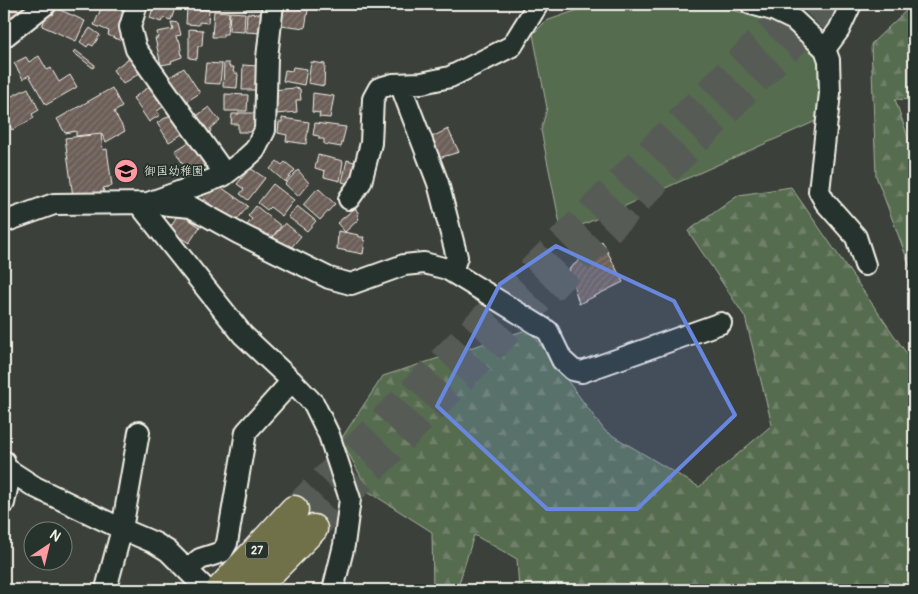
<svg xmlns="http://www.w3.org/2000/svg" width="918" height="594" viewBox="0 0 918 594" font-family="Pangolin,'Klee One',sans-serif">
  <defs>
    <pattern id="forest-firs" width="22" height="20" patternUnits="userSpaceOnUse" patternTransform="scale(1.25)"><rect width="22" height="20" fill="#576c50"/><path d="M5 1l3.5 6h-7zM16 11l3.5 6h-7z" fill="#708169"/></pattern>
    <pattern id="building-hatch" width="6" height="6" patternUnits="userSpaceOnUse" patternTransform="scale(1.25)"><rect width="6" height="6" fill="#6c5f59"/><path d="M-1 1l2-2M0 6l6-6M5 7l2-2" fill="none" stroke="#827671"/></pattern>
  </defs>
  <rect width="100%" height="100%" fill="#3b403a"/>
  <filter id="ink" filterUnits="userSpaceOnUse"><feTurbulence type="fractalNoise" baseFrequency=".02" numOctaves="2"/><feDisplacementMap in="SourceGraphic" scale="10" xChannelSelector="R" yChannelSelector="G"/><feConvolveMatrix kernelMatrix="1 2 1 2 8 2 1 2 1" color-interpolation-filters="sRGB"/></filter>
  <g filter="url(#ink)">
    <path fill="url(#forest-firs)" stroke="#a6ae9c" d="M913 4H914V100L895 99 914 155V277L876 176 871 44Z
      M791 187 914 364V590H519L517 559 474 535 457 590H433L432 532 369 492 341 439 383 376 529 329 605 431 699 487 772 425 745 317 688 231 739 195Z"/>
    <path fill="#576c50" stroke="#a6ae9c" d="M595 4H707L789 24 815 48 825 65V117L562 234 541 130 547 108 533 34 546 21Z"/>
    <path fill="url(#building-hatch)" stroke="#f4f1e8" d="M13 4H31L5 25 4 10Z
      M103 4H110L127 11 126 28 119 40 108 35 109 31 94 25Z
      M154 4H173L172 7 175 8 171 20 164 18 161 22 150 18Z
      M191 4H208V6L191 5Z
      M214 4H230V6H214Z
      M238 4H264V9L246 8V6H238Z
      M284 7 308 10 305 28 281 25Z
      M56 8 85 21 76 41 42 26 48 12 53 15Z
      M187 8 209 10 208 23 199 22V25L186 24Z
      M214 11 229 12 227 34H223V37H212Z
      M230 12 245 13 244 32 229 31Z
      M247 13 263 14 262 33 246 32Z
      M171 22 178 23 181 35 176 36 177 40 180 42 182 57 171 61 172 63 161 65 155 38H158L157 32 173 29Z
      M90 28 100 35 93 46 89 44 87 47 80 42Z
      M189 29 203 30 202 46H198L197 59 189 58Z
      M75 50 95 65 93 68 73 52Z
      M39 56 47 70 51 68 59 82 70 75 77 87 46 105 29 75 23 79 14 63 26 57 29 62Z
      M129 58 140 73 123 84 113 70Z
      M311 62 325 64 324 86 308 83Z
      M206 63 222 64 220 84 204 83Z
      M224 63H229V67H234L233 72 238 74 237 88 223 87Z
      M243 65 257 66 256 90H242Z
      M293 67 307 69 304 85 283 81 285 70 292 71Z
      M184 68 200 93 184 103 168 78Z
      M149 87 163 107 157 111 160 115 149 122 133 98Z
      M28 88 39 110 32 114 34 118 12 130 4 115 5 110 4 100Z
      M112 88 122 107 114 112 125 131 106 142 101 133 76 136V131L65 133 57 119Z
      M295 88 300 89 301 100H296L297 112 276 114 273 90Z
      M313 93 334 96 330 118 319 117 320 113 312 112Z
      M225 94 248 95 247 111H225Z
      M209 107 220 121 210 129 211 131 207 133 195 117Z
      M238 113H257V132H238V124H231L232 114H239Z
      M172 114 184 133 169 142 157 123Z
      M282 118 309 122 306 144 286 141 287 135 278 133 279 122H282Z
      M315 123 346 127 341 147 324 144V139H319V136L313 135Z
      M448 129 459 152 439 158 430 138Z
      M101 134 103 150 107 149 112 186 103 188 104 192 73 197 65 138Z
      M192 140 208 164 190 175 175 151Z
      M318 155 343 161 340 181 324 177 325 171 315 168Z
      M347 160 362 164 353 185 342 182Z
      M277 161 282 165 285 162 295 170 285 182 270 169Z
      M250 168 265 178 248 200 240 194 244 189 237 184Z
      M298 170 309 183 298 196 285 184Z
      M273 184 294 200 282 216 270 207 267 210 258 203Z
      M218 185 248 206 233 225 202 197 209 188 213 191Z
      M318 188 335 204 320 220 303 205Z
      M256 206 281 226 267 243 246 226 252 219 248 216Z
      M297 206 316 221 307 231 288 217Z
      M355 208 359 214 357 215 359 219 345 232 337 223Z
      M179 213 200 227 189 243 168 230Z
      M285 223 301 236 289 250 273 237Z
      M338 231 359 235V237H364L363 240 365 241 363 254 337 249Z
      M602 241 623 282 579 304 569 269Z"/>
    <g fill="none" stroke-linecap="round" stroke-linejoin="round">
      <path stroke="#575b54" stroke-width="28" stroke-dasharray="28 14" stroke-linecap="butt" d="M294 510 796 4
        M313 529 832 4"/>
      <g stroke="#f4f1e8" stroke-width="24">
        <path id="minor" d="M137 4 130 27 136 49 225 174
          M751 4 773 10 794 20 825 49 829 60 830 93 819 191 825 202 856 237 865 265
          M4 37 46 4
          M825 49 839 30 851 4
          M400 84 438 183 457 257 452 271
          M349 199 361 182 371 143 373 99 379 88 393 84 422 83 450 77 512 46 538 4
          M148 203 191 207 238 233 329 278 351 284 404 265 424 263 447 269 548 331 562 360 573 370 582 372 721 323
          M139 204 243 335 292 381 314 404 329 435 350 499 344 545 333 590
          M4 222 54 204 148 203 223 176 244 160 255 150 265 130 267 58 273 4
          M4 461 8 484 4 503
          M4 467 35 487 122 529 155 543 168 551 207 590
          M188 569 200 559 222 552 227 543 246 432 292 381
          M107 590V585L122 529 139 432"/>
      </g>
      <g stroke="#f4f1e8" stroke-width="31">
        <path id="primary" d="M220 590 294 510
          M253 590 313 529"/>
      </g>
      <use href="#minor" stroke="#26332d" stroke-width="20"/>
      <use href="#primary" stroke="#70704a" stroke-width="28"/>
    </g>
  </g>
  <path fill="#6887de" fill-opacity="0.2" stroke="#6887de" stroke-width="4" stroke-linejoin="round" d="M556 246 674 301 735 415 637 509H547L437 406 500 284Z"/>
  <defs>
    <g id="school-disc" transform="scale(1.25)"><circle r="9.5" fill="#ff9aa2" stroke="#26332d"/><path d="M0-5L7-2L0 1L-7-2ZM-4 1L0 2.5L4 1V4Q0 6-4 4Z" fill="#111"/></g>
  </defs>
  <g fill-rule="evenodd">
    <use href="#school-disc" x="126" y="171"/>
  </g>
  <g text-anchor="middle" stroke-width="4" stroke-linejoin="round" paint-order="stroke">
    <rect fill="#26332d" stroke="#b6b8b0" stroke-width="1" x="246" y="541.5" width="22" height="17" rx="4"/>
    <g font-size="11" font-weight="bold" fill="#f4f1e8">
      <text x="257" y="554">27</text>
    </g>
    <g font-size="12" fill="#f4f1e8" stroke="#26332d" text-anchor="start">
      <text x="144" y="175">御国幼稚園</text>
    </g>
  </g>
  <rect width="918" height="594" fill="none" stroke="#26332d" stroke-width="20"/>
  <rect x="10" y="10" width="898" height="574" fill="none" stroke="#f4f1e8" stroke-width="2" filter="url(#ink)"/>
  <g transform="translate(48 546) rotate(35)"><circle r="24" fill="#26332d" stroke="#787f78"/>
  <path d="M0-4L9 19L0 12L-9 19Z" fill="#ff9aa2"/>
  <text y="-8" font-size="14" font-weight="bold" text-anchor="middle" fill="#f4f1e8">N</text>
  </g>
</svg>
